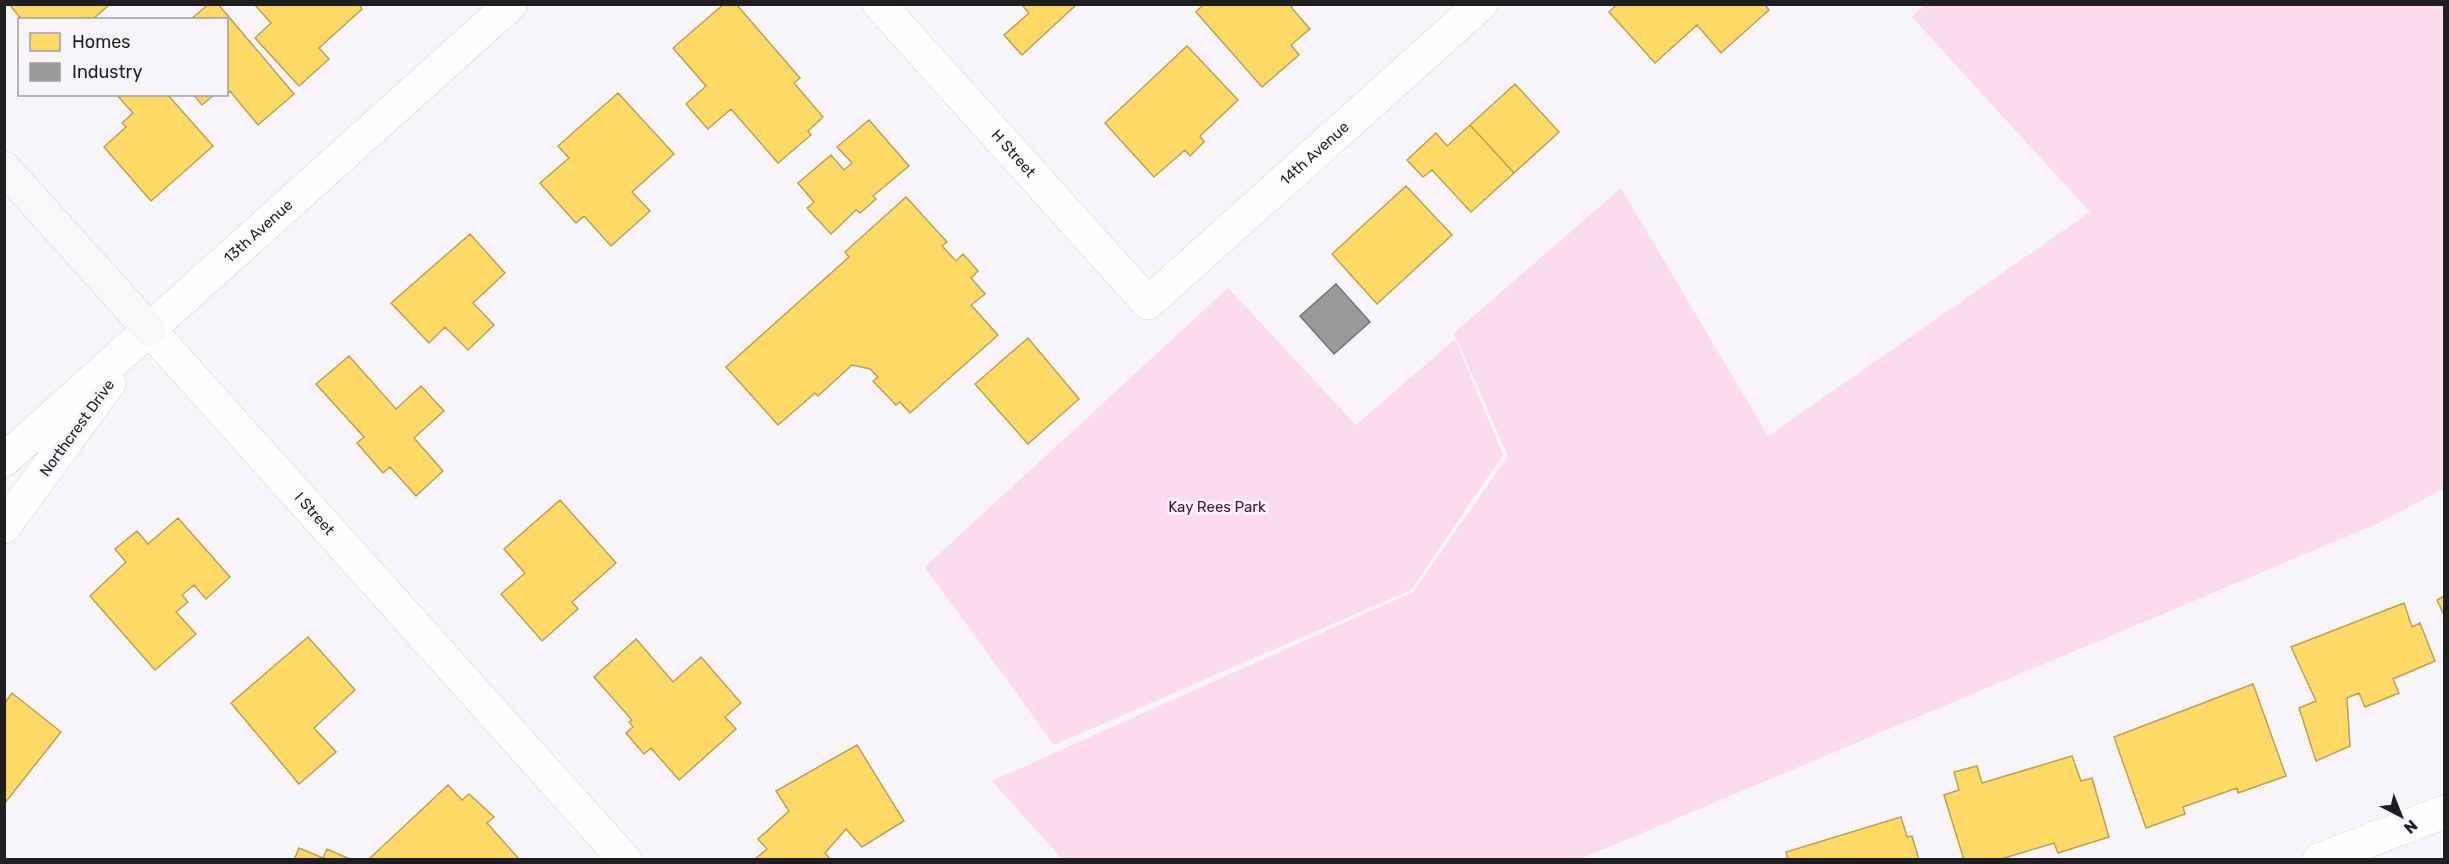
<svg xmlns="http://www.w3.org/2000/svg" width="2449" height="864" viewBox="0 0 2449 864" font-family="Rubik,sans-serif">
  <rect width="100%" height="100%" fill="#f7f5fa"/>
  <path fill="#fbdbee" d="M1925 4 2444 5V488L2379 523 1580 859H1062L992 781 1413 592 1508 456 1454 333 1621 188 1768 436 2090 212 1912 17Z
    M1228 288 1356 425 1455 339 1503 455 1411 590 1054 745 925 567Z"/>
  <path fill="#ffd966" stroke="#bca151" stroke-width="1.5" d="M9 4H110L92 20H22Z
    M209 4H218L294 94 258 125 230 91 226 95 225 94 226 20H190Z
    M254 4H359L362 9 319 48 329 59 299 86 255 38 271 23Z
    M724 4H736L800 78 794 83 823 117 808 131 811 135 778 163 731 109 708 129 686 104 706 86 673 48Z
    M1021 4H1077L1022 55 1004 35 1029 13Z
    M1204 4H1293L1291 7 1310 29 1291 45 1299 55 1262 87 1196 12Z
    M1617 4H1764L1769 10 1721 53 1697 25 1655 63 1609 12Z
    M1187 46 1238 100 1200 136 1204 142 1190 156 1185 150 1154 177 1105 123Z
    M1515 84 1559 132 1514 173 1470 125Z
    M618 93 674 154 632 192 650 211 611 246 584 216 576 223 540 183 569 158 558 146Z
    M116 94H167L213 146 151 201 104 147 126 127 122 123 133 113Z
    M193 94H215L202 105Z
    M869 120 909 166 873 196 876 199 860 213 856 210 831 234 807 208 814 202 798 183 831 155 844 170 852 163 837 147Z
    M1470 125 1514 173 1471 212 1432 170 1423 177 1407 160 1436 133 1447 146Z
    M1406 186 1452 235 1377 304 1332 254Z
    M906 197 947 242 942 246 956 261 963 254 978 271 971 278 985 294 971 305 998 335 910 413 900 402 896 405 873 381 878 377 870 369 852 365 818 396 815 393 778 425 726 367 849 257 845 252Z
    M470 234 505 273 473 303 494 325 468 350 445 327 429 343 391 303Z
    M1028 338 1079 399 1028 444 975 384Z
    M349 356 396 409 421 386 444 411 414 438 443 471 416 496 390 467 383 473 357 443 364 437 316 384Z
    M560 500 616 563 572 602 578 609 542 641 501 594 525 573 504 549Z
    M178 518 230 577 206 599 194 585 182 595 188 602 176 612 196 634 155 670 90 596 126 562 115 549 137 531 148 544Z
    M2444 596V615L2437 600Z
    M2404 603 2412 627 2420 623 2435 661 2393 679 2399 693 2365 707 2359 693 2347 698 2350 746 2316 761 2299 708 2316 701 2291 647Z
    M308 637 355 690 314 728 336 752 299 784 231 703Z
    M636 639 673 682 701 657 741 703 725 717 736 729 679 780 651 748 644 754 626 733 633 727 629 722 632 720 594 677Z
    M2253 684 2286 776 2238 793 2237 788 2183 807 2185 814 2146 828 2114 737Z
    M12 693 61 732 4 804V704Z
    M857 745 904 821 862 847 846 829 825 853 831 860H754L767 849 758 839 789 811 776 791Z
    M2072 756 2081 781 2092 778 2109 837 2058 853 2054 843 1998 860H1964L1944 795 1959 790 1954 772 1977 766 1982 783Z
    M448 785 462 800 469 794 494 817 487 823 520 860H368Z
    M1901 817 1907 837 1912 836 1919 860H1788L1786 852Z
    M299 848 323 858 327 849 352 860H294Z"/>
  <path fill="#999" stroke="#747475" stroke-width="1.5" d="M1336 284 1370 322 1334 354 1300 316Z"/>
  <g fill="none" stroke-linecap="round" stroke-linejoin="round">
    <g stroke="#d4d3d7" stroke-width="34">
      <g id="street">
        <path id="s1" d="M879 4 1148 303 1481 4"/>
        <path id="s2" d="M149 329 625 860"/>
        <path id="s3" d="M4 460 511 4"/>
        <path d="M4 527 109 383"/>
        <path d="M2319 860 2444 812"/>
      </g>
    </g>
    <g stroke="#d4d3d7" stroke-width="34">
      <path id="secondary" d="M4 168 149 329"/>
    </g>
    <use href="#street" stroke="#fefefe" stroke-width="33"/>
    <use href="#secondary" stroke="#faf7fa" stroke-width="33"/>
  </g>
  <g text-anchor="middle" stroke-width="6" stroke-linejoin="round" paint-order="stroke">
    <g font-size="15" fill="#1f1e21" stroke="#f7f4fb">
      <text dy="5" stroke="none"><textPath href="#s1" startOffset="201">H Street</textPath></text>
      <text dy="5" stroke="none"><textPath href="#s1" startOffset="626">14th Avenue</textPath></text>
      <text dy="5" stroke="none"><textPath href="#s3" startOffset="342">13th Avenue</textPath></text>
      <text transform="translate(77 428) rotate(-54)" y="5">Northcrest Drive</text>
      <text dy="5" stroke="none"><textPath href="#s2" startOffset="248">I Street</textPath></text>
    </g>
    <g font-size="15" fill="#57063d" stroke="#f7f4fb">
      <text x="1217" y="512">Kay Rees Park</text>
    </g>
  </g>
  <rect width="2449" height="864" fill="none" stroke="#1f1e21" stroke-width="12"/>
  <rect x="18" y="18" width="210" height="78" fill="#f7f4fb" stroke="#a19ea4" stroke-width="1.5"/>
  <rect x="30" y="33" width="30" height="18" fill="#ffd966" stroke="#a19ea4" stroke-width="1.5"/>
  <text x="72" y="48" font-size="18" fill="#1f1e21">Homes</text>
  <rect x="30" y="63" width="30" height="18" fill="#999999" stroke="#a19ea4" stroke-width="1.5"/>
  <text x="72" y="78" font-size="18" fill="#1f1e21">Industry</text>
  <g transform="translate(2401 816) rotate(138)" stroke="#f7f4fb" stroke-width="4.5" paint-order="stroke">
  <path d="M0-4.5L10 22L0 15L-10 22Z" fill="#1f1e21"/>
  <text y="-9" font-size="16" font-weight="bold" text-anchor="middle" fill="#1f1e21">N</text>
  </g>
</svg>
